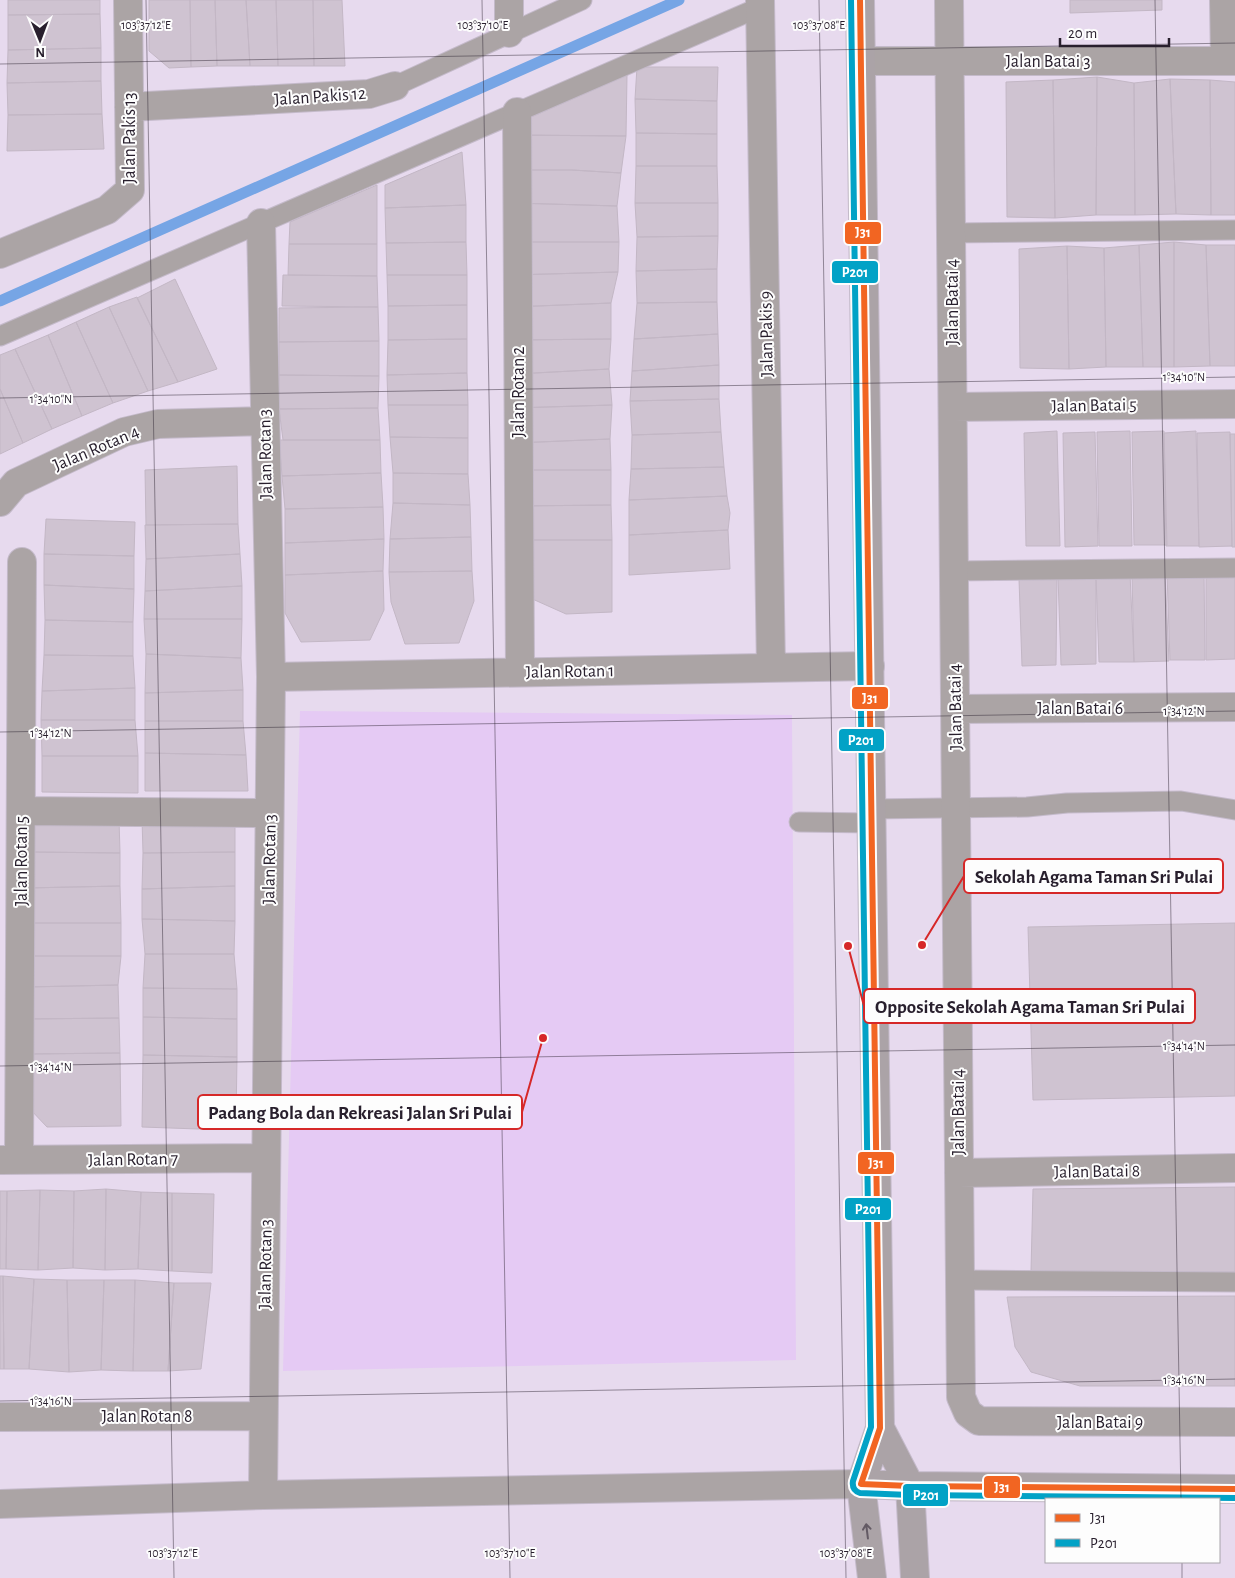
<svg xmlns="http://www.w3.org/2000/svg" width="1235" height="1578" viewBox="0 0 1235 1578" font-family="'Alegreya Sans',sans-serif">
  <rect width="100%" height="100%" fill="#e7daee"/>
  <path fill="#e5caf4" d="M300 711 792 715 796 1360 283 1371Z"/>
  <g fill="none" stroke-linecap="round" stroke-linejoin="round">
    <path stroke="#76a5e5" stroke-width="11" d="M0 301 679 0"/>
  </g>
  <path fill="#cfc3d1" stroke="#c3b7c5" d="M8 0H100V14L8 15Z
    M149 0H190L191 67 169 68 149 51Z
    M190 0H215L217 66 191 67Z
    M215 0H246L250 66H217Z
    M246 0H276L278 66H250Z
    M276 0H313L314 66H278Z
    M313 0H342L345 66H314Z
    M1070 0H1162V10L1070 13Z
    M100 14 101 48 8 50V15Z
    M101 48V81L7 83 8 50Z
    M637 67H718L717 101 635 99Z
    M627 75 626 136 514 135 522 121Z
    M1097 77 1134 83 1135 215H1096Z
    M1097 77 1096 215 1055 218 1053 80Z
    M1170 79 1210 80 1211 215 1176 214Z
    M1170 79 1176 214 1135 215 1134 83Z
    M1053 80 1055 218 1007 217 1006 82Z
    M1210 80 1235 82V215H1211Z
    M101 81 102 114 8 115 7 83Z
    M635 99 717 101V134L636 133Z
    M102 114 104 149 7 151 8 115Z
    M636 133 717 134V166H636Z
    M514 135 626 136 621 173 572 170H513Z
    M462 152 466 205 385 208V185Z
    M636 166H717L718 203H635Z
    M513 170H572L621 173 617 206 515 203Z
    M377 185V244H289L290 222Z
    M515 203 617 206 619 242H513Z
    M635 203H718V236L637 237Z
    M466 205V242L386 243 385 208Z
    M718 236 717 269 636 271 637 237Z
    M466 242 467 275H387L386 243Z
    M513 242H619L618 272 513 275Z
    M1174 242V367H1143L1139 245Z
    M1174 242 1206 245 1210 366 1174 367Z
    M289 244H377V276L288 275Z
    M1139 245 1143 367H1106L1104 248Z
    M1206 245H1235V366H1210Z
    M1067 246 1069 369 1020 368 1019 249Z
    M1067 246 1104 248 1106 367 1069 369Z
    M717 269V302L637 303 636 271Z
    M618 272 611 303 513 307V275Z
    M283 275 377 276 378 307 282 306Z
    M387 275H467V305L388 306Z
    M175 279 217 369 178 382 137 298Z
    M137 297 178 382 148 391 109 307Z
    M717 302 718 334 634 339 637 303Z
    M611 303V339L514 340 513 307Z
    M467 305V339L388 340V306Z
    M109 307 148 391 113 403 76 322Z
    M378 307 379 341 279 342V308Z
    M76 322 113 403 82 416 48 335Z
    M718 334 719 365 632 371 634 339Z
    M48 335 82 416 52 429 15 349Z
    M467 339V373L387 375 388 340Z
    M611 339 609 369 516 374 514 340Z
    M379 341V376L279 375V342Z
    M15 349 52 429 23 443 0 389V355Z
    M719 365V399L630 401 632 371Z
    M609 369 612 405 514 408 516 374Z
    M467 373 468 405H388L387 375Z
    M279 375 379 376 378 408 279 409Z
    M0 389 23 443 0 454Z
    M719 399 721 432 632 435 630 401Z
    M388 405H468V438L390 437Z
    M612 405 610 439 515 443 514 408Z
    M378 408 380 440H283L279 409Z
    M1057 431 1060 546H1026L1024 433Z
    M1130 431 1132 546H1099L1097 432Z
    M1164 431 1167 545H1134L1132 432Z
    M1196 431 1199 546H1166L1164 433Z
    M721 432 724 467 631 469 632 435Z
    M1095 432 1098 546 1065 547 1063 433Z
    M1230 432 1232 546 1199 547 1197 433Z
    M1230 434H1235V547H1232Z
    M390 437 468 438V474L393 473Z
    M610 439 611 470H517L515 443Z
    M279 440H380L381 473 282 476Z
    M237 466 238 524 146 525 145 470Z
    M724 467 727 496 629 500 631 469Z
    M517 470H611V505L516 506Z
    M381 473 383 507 285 509 282 476Z
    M393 473 468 474 470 505 393 503Z
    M727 496 730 513 728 530 629 535V500Z
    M393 503 470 505 471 537 390 539Z
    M611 505 612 540H519L516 506Z
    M383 507 384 539 285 543V509Z
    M46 519 135 522 134 556 44 554Z
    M238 524 240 554 146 559 145 525Z
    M728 530 730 569 629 575V535Z
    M471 537 472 571 389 572 390 539Z
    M384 539 383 571 285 575V543Z
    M519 540H612V612L566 614 528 597Z
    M44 554 134 556V589L44 585Z
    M240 554 242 586 145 591 146 559Z
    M383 571 384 610 370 640 301 642 285 613V575Z
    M472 571 474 601 459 643 405 644 391 602 389 572Z
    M1204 571 1205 660H1170L1167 573Z
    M1165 573 1169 661 1134 662 1132 575Z
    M1206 573H1235V659L1206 660Z
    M1130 574 1134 662H1099L1096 576Z
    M1096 575V664L1061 665 1058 577Z
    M1057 577 1056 665 1022 666 1019 579Z
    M44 585 134 589 133 622 45 620Z
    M242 586V619H144L145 591Z
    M144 619H242L241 658 146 654Z
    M45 620 133 622V656L44 655Z
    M146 654 241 658 243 690 145 693Z
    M44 655 133 656 135 688 42 691Z
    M135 688V720H41L42 691Z
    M243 690V721H145V693Z
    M41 720H135L138 756H42Z
    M145 721H243L246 755 145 753Z
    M145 753 246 755 248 791H145Z
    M42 756H138V793L42 792Z
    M33 818 119 819 120 853 32 852Z
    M142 819H235V852L143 853Z
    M32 852 120 853V886L26 888Z
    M235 852V886L142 889 143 853Z
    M120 886 121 923H25L26 888Z
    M235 886V921L142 919V889Z
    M142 919 235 921 234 954H145Z
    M25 923H121V956H26Z
    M1235 923V1096L1033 1100 1028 927Z
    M145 954H234L237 989 143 988Z
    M26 956H121L118 985 27 987Z
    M118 985 119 1018 26 1019 27 987Z
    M143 988 237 989V1019L143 1017Z
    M143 1017 237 1019V1057L143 1055Z
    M119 1018 120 1053 28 1054 26 1019Z
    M120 1053 121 1126 47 1127 29 1108 28 1054Z
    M143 1055 237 1057 236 1121 231 1126 198 1129 142 1127Z
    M1235 1187V1272L1031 1271 1033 1189Z
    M106 1189 141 1192 138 1269 105 1270Z
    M106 1189 105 1270 73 1268 74 1191Z
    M40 1190 74 1191 73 1268 38 1270Z
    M40 1190 38 1270 6 1269 7 1191Z
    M0 1191H7L6 1269H0Z
    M141 1192 172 1193V1271L138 1269Z
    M172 1193 214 1194 212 1273 172 1271Z
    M0 1276H3L4 1369H0Z
    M3 1276 34 1279 29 1369H4Z
    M34 1279 67 1280 69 1372 29 1369Z
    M67 1280H104L101 1370 69 1372Z
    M104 1280H135L133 1371 101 1370Z
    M135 1280 174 1283 168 1371H133Z
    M174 1283H211L201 1369 168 1371Z
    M1235 1296V1386H1080L1031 1372 1015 1347 1007 1297Z"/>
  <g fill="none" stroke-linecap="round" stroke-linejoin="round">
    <g stroke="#c4baca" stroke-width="21">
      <path id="lane" d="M395 86 582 0
        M951 233 1235 230
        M0 336 760 7
        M954 571 1235 568
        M872 809 1027 807 1067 803 1181 801 1235 810
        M799 822 872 823
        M959 1280 1235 1282"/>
    </g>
    <g stroke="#c4baca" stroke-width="30">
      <path id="street" d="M760 0 771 668
        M949 0 961 1397 968 1413 979 1421 1235 1422
        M1224 0 1225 61
        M509 33V0
        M861 61H1235
        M129 107 369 94 395 86
        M517 112 520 672
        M261 223 271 677 263 1495
        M0 254 107 210 130 190 128 0
        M953 407 1235 404
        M0 502 16 483 124 432 158 424 264 421
        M271 677 870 666
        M955 709 1235 707
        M21 811 269 813
        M0 1160 266 1158
        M19 1160 22 562
        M959 1173 1235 1168
        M0 1417 263 1416
        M0 1504 263 1495 861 1484"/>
    </g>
    <g stroke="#c4baca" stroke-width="30">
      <path id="secondary" d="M860 0 880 1428 861 1484 872 1578
        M880 1428 910 1486 915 1578
        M861 1484 910 1486 1235 1489"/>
    </g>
    <use href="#lane" stroke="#aba4a5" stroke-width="19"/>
    <use href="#street" stroke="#aba4a5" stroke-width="28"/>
    <use href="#secondary" stroke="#aba3a7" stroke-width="28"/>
    <g stroke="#fdfdfd" stroke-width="10">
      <path id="bus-1" d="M860 0 880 1428 861 1484 910 1486 1235 1489"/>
    </g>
    <g stroke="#fdfdfd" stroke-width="10">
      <path id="bus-2" d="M851 0 871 1427 853 1481C852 1487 854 1491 860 1493L910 1495 1235 1498"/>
    </g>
    <use href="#bus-1" stroke="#f26522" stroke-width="6"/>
    <use href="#bus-2" stroke="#02a2c6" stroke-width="6"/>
  </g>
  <defs><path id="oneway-shaft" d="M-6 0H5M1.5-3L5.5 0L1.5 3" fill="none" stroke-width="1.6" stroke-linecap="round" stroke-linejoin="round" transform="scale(1.25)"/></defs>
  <use stroke="#635a64" href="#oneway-shaft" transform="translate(867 1531) rotate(-97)"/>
  <path fill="none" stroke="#281f2d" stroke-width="1" stroke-opacity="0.45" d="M146 0 174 1578M482 0 510 1578M819 0 846 1578M1155 0 1181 1499M0 64 1235 43M0 398 1235 377M0 732 1235 711M0 1066 1235 1045M0 1401 1235 1379M1182 1562V1578"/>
  <g text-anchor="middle" stroke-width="4" stroke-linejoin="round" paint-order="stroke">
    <g font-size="18" fill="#281f2d" stroke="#fdfdfd">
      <text x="1048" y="67">Jalan Batai 3</text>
      <text transform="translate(320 96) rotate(-4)" y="6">Jalan Pakis 12</text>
      <text transform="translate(129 138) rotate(-90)" y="6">Jalan Pakis 13</text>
      <text transform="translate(952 302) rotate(-90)" y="6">Jalan Batai 4</text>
      <text transform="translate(766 334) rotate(-91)" y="6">Jalan Pakis 9</text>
      <text transform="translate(518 392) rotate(-90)" y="6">Jalan Rotan 2</text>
      <text transform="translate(1094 405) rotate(-1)" y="6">Jalan Batai 5</text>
      <text transform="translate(96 448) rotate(-23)" y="6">Jalan Rotan 4</text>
      <text transform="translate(265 454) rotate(-91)" y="6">Jalan Rotan 3</text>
      <text transform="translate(570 671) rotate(-1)" y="6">Jalan Rotan 1</text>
      <text transform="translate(955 707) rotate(-91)" y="6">Jalan Batai 4</text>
      <text x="1080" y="714">Jalan Batai 6</text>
      <text transform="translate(269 859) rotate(-89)" y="6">Jalan Rotan 3</text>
      <text transform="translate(21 861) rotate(-90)" y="6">Jalan Rotan 5</text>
      <text transform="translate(958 1112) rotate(-90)" y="6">Jalan Batai 4</text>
      <text transform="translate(133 1159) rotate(-1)" y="6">Jalan Rotan 7</text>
      <text transform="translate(1097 1171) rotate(-1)" y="6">Jalan Batai 8</text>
      <text transform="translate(265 1264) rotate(-89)" y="6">Jalan Rotan 3</text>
      <text x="147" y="1422">Jalan Rotan 8</text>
      <text x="1100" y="1428">Jalan Batai 9</text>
    </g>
  </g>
  <g font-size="12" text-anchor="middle" fill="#281f2d" stroke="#fdfdfd" stroke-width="4" stroke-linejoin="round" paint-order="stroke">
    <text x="146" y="29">103°37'12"E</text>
    <text x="483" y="29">103°37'10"E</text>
    <text x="819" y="29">103°37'08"E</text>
    <text x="1184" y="381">1°34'10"N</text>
    <text x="51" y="403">1°34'10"N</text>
    <text x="1184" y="715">1°34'12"N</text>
    <text x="51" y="737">1°34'12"N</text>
    <text x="1184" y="1050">1°34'14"N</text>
    <text x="51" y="1071">1°34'14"N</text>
    <text x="1184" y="1384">1°34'16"N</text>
    <text x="51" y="1405">1°34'16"N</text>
    <text x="173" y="1557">103°37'12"E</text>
    <text x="510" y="1557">103°37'10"E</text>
    <text x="846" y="1557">103°37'08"E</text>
  </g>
  <path fill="none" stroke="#d62828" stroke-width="2" d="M922 945L964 876M848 946L864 1006M543 1038L522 1112"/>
  <g fill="#d62828" stroke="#fdfdfd" stroke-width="2">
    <circle cx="922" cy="945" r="5"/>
    <circle cx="848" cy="946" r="5"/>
    <circle cx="543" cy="1038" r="5"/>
  </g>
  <g fill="#fdfdfd" stroke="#d62828" stroke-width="2">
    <rect x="964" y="859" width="259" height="34" rx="5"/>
    <rect x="864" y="989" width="331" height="34" rx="5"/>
    <rect x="198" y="1095" width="324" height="34" rx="5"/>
  </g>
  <g font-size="19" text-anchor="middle" font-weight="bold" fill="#281f2d">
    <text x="1094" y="883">Sekolah Agama Taman Sri Pulai</text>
    <text x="1030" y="1013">Opposite Sekolah Agama Taman Sri Pulai</text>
    <text x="360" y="1119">Padang Bola dan Rekreasi Jalan Sri Pulai</text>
  </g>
  <g stroke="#fdfdfd" stroke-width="2">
    <rect x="844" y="221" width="38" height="24" rx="5" fill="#f26522"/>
    <rect x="831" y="260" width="48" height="24" rx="5" fill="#02a2c6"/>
    <rect x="851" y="686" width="38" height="24" rx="5" fill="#f26522"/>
    <rect x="838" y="728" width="47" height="24" rx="5" fill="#02a2c6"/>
    <rect x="857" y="1151" width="38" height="24" rx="5" fill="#f26522"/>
    <rect x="844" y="1197" width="48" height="24" rx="5" fill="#02a2c6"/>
    <rect x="983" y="1475" width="38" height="24" rx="5" fill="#f26522"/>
    <rect x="902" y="1483" width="47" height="24" rx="5" fill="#02a2c6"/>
  </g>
  <g font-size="14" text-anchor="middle" font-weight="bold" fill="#fff">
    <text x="863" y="237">J31</text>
    <text x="855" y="277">P201</text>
    <text x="870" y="703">J31</text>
    <text x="861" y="745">P201</text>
    <text x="876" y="1168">J31</text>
    <text x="868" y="1214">P201</text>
    <text x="1002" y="1492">J31</text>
    <text x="926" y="1500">P201</text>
  </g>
  <rect x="1045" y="1498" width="175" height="65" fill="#fdfdfd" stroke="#a8a4aa"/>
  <rect x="1055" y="1514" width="25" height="8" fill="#f26522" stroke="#a8a4aa"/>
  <text x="1090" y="1523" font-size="15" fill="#281f2d">J31</text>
  <rect x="1055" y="1539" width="25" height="8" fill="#02a2c6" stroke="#a8a4aa"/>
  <text x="1090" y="1548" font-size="15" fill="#281f2d">P201</text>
  <g transform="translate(40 40) rotate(179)" stroke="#fdfdfd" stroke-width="4" paint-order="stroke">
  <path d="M0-4L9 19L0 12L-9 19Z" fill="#281f2d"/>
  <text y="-8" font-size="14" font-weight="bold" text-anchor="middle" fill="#281f2d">N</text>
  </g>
  <path d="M1060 38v8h109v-8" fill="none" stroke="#281f2d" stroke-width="2.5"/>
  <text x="1068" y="38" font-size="15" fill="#281f2d" stroke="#fdfdfd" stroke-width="4" paint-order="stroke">20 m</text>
</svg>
